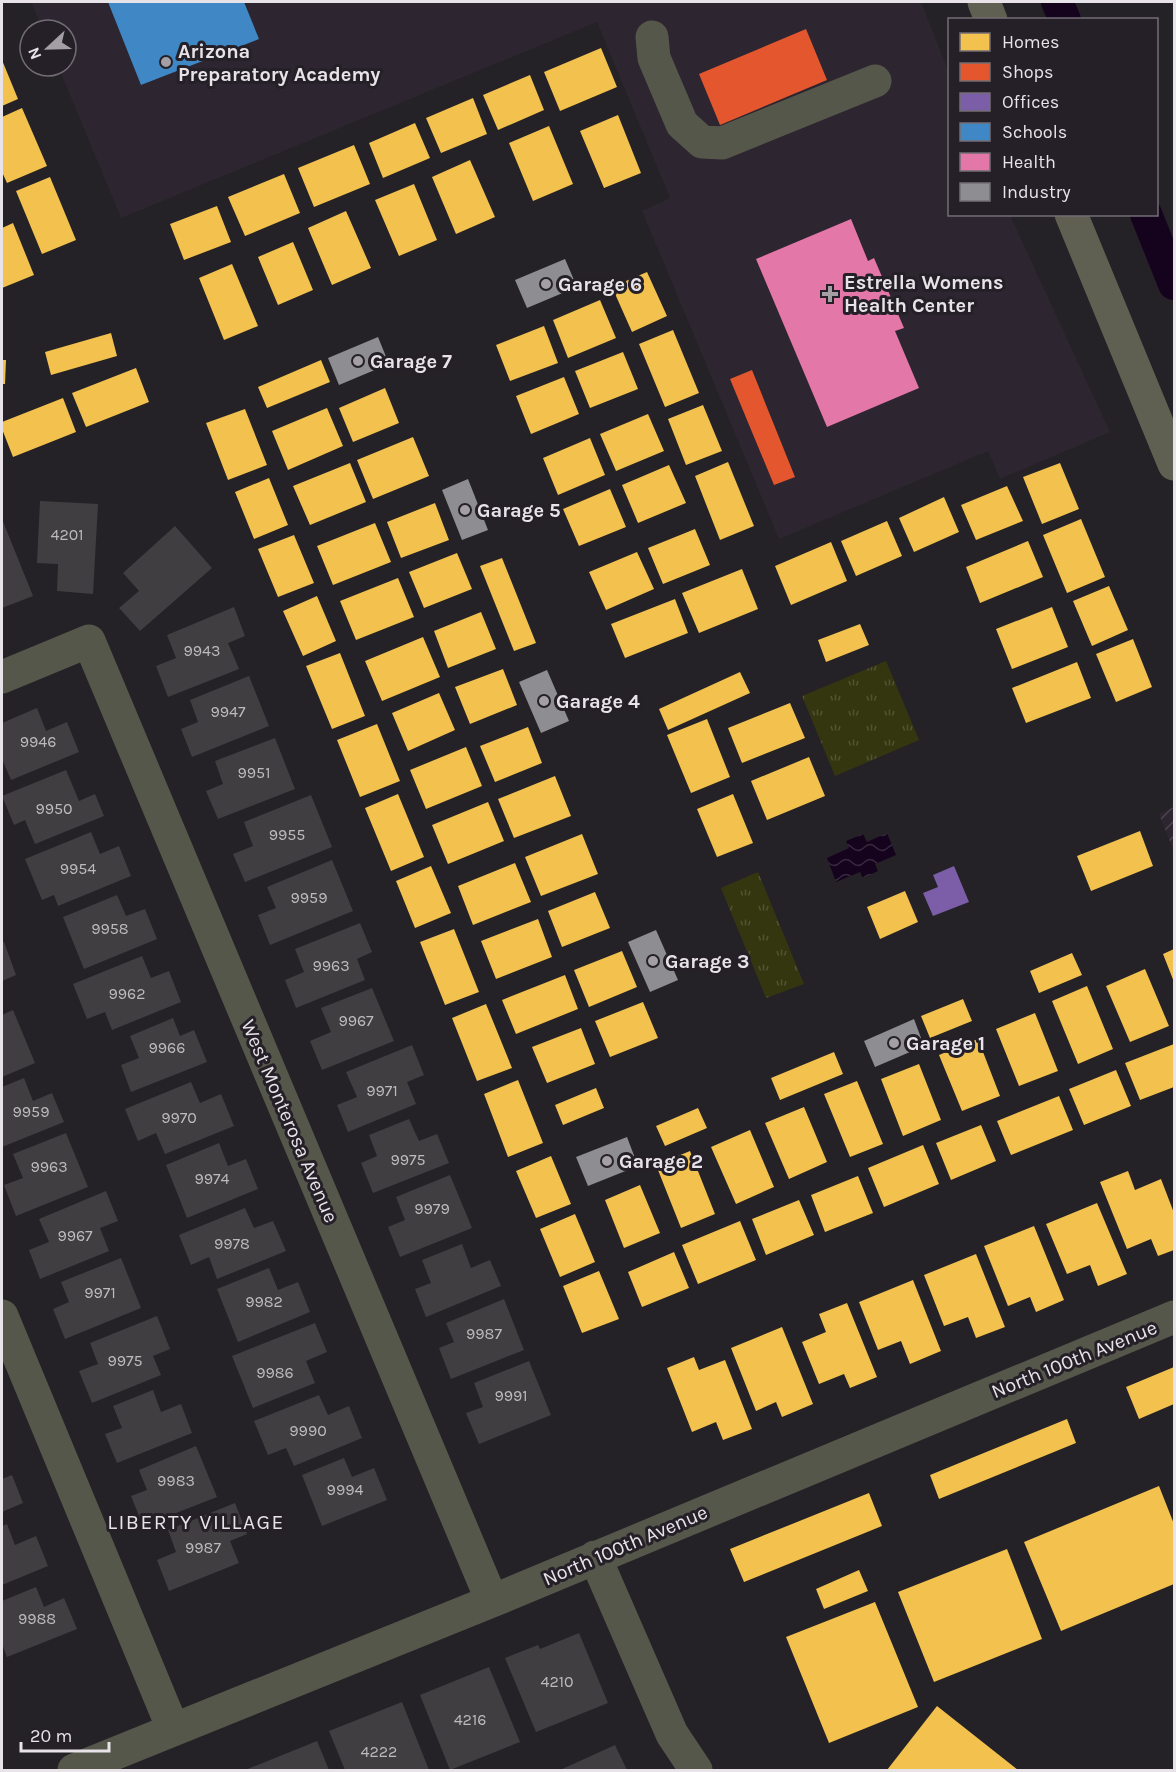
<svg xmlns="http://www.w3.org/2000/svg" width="1176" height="1772" viewBox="0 0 1176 1772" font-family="Karla,sans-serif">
  <defs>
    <pattern id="industrial-furrows" width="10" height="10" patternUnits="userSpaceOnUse" patternTransform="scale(1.5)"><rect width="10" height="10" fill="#2d2530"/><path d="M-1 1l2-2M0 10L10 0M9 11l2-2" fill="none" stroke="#4b444e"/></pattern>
    <pattern id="grass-tufts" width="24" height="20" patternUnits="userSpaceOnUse" patternTransform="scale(1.5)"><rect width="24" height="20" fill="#343610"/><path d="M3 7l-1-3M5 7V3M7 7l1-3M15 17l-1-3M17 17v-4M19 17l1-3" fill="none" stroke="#515333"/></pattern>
    <pattern id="water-waves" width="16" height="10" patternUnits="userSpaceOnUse" patternTransform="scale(1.5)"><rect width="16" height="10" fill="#15031d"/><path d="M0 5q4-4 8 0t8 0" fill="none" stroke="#37283e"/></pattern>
  </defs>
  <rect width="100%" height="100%" fill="#242226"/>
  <path fill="#2d2530" d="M31 2H921L949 73 950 214 1010 215 1110 432 1000 479 988 451 779 539 642 211 670 198 597 22 121 218 58 66H66V30H43Z"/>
  <path fill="url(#industrial-furrows)" d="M1174 807V852L1159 814Z"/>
  <path fill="url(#grass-tufts)" d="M886 661 919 740 835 776 802 696Z
    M758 872 804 984 766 998 721 888Z"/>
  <path fill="url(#water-waves)" d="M887 833 896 855 875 864 878 871 863 878 860 872 836 882 827 858 849 848 846 841 863 834 867 842Z"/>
  <path fill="#f2c14e" d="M601 48 617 87 560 111 544 72Z
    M2 60 18 99 2 106Z
    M530 75 544 110 498 130 483 95Z
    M473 98 487 134 441 153 426 118Z
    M22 108 47 166 7 183 2 172V117Z
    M618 115 641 173 604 188 580 131Z
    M415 123 430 158 383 178 369 143Z
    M549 126 573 184 533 201 509 143Z
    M354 145 370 184 314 207 298 168Z
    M470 160 495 217 456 234 432 177Z
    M284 174 300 213 245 236 228 197Z
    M50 177 76 240 42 254 16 191Z
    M414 184 437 240 399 256 375 200Z
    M217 206 231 242 184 260 170 224Z
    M346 211 371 268 332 285 308 228Z
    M13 223 34 275 2 288V228Z
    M293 242 313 290 278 305 258 257Z
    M232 264 258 326 224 340 199 278Z
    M647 272 667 316 632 332 612 287Z
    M600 300 616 338 568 358 553 320Z
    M544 326 558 363 510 381 496 345Z
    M673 330 699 393 665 407 639 344Z
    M111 333 117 356 51 375 45 352Z
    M623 352 638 389 590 408 575 371Z
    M2 360H6L5 384H2Z
    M321 360 330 382 267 408 258 387Z
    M136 368 149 402 86 427 72 393Z
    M564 377 579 414 531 434 516 396Z
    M385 388 399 423 353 442 339 408Z
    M63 398 76 432 13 457 2 429V422Z
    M703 405 722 451 686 465 668 419Z
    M327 408 343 446 288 470 272 431Z
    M245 409 267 465 228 480 206 423Z
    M648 414 664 451 616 471 600 434Z
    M413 437 429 476 373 499 357 460Z
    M590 438 605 475 558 495 543 458Z
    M728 462 754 526 720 540 695 476Z
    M350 463 366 502 310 525 293 486Z
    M1060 463 1079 509 1042 524 1023 477Z
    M669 465 686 503 638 523 622 485Z
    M269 478 288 525 254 539 235 492Z
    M1007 486 1023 521 976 540 961 505Z
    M610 489 626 527 579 546 563 509Z
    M944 497 959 532 914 552 899 518Z
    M435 503 449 540 401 558 387 522Z
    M1081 519 1105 577 1067 593 1043 535Z
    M887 521 902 556 856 576 841 541Z
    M375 523 391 562 333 585 317 546Z
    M695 529 710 565 663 584 648 548Z
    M294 535 314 583 278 597 258 549Z
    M1028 541 1043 577 980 603 966 567Z
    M831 542 847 581 791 605 775 566Z
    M637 552 654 589 606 610 589 572Z
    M457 553 472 589 424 608 409 572Z
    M502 558 536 643 514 651 480 566Z
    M742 569 758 609 699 633 682 593Z
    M398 578 414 617 356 640 340 601Z
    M1109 586 1128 630 1092 646 1073 601Z
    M317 596 336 641 303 656 283 611Z
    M675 599 688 633 625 658 611 624Z
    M1052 607 1068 647 1012 669 996 629Z
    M481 612 496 649 448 668 434 631Z
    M860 624 869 645 826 662 818 640Z
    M423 637 440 677 382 701 365 661Z
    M1133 639 1152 687 1116 702 1096 654Z
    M340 653 365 716 332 729 306 666Z
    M1077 662 1091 698 1026 723 1012 688Z
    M503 669 517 705 470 724 455 687Z
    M740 672 750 693 668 730 659 709Z
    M439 693 455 730 408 751 392 713Z
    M790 703 805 738 742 763 728 728Z
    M707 719 730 777 691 793 667 735Z
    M377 724 400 781 360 797 337 740Z
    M528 727 542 763 495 782 480 746Z
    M466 747 482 786 426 809 410 770Z
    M809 757 825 796 767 820 751 781Z
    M555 776 571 816 514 838 498 799Z
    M398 794 424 857 391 871 365 808Z
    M733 794 753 843 717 857 697 809Z
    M488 802 504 841 448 864 432 825Z
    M1140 831 1153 866 1091 891 1077 856Z
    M582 834 598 874 541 896 525 857Z
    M515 863 531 902 473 925 458 886Z
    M431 866 451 913 415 928 396 881Z
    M905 891 918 922 880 939 867 907Z
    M595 892 610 928 562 947 548 911Z
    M538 919 552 957 496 979 481 941Z
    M454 929 479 992 445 1005 420 942Z
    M1174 949V982L1163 954Z
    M622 951 637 987 589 1007 574 970Z
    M1072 953 1082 975 1039 993 1030 971Z
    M1145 969 1169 1026 1130 1042 1106 986Z
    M565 975 578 1009 516 1034 502 1000Z
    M1087 986 1113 1049 1078 1064 1052 1001Z
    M963 999 972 1021 930 1038 921 1016Z
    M643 1002 658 1038 610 1057 595 1021Z
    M486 1004 512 1068 477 1081 452 1018Z
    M1035 1013 1058 1071 1019 1086 996 1029Z
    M581 1028 595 1064 547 1083 532 1047Z
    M978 1039 1000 1096 962 1111 939 1055Z
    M1174 1044V1087L1140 1100 1125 1063Z
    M834 1052 843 1074 780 1100 771 1078Z
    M919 1064 941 1120 903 1136 881 1079Z
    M1116 1070 1131 1106 1084 1125 1069 1089Z
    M518 1080 543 1143 508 1157 484 1094Z
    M857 1081 883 1144 850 1157 824 1094Z
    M596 1088 604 1108 563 1125 555 1105Z
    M1059 1096 1073 1130 1011 1155 997 1121Z
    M804 1107 827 1162 789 1179 765 1123Z
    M698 1108 707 1128 665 1146 656 1126Z
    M981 1125 996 1161 951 1180 936 1143Z
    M750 1130 774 1187 736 1204 711 1147Z
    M923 1145 939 1184 884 1207 868 1168Z
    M690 1151 715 1214 681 1228 656 1165Z
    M551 1156 571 1204 536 1218 516 1171Z
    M1128 1171 1135 1190 1161 1179 1174 1213V1250L1158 1256 1151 1239 1127 1249 1100 1182Z
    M858 1176 873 1213 825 1232 811 1195Z
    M640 1185 660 1233 624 1248 605 1200Z
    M799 1200 814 1235 766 1255 752 1219Z
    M1097 1203 1127 1274 1098 1286 1090 1265 1067 1274 1046 1224Z
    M575 1214 595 1262 560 1277 540 1229Z
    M740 1221 756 1260 698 1284 682 1245Z
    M1034 1226 1064 1300 1036 1312 1030 1297 1008 1306 984 1246Z
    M674 1252 689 1288 642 1307 628 1272Z
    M976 1254 1005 1327 976 1338 968 1317 944 1326 924 1275Z
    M599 1271 619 1319 582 1333 563 1286Z
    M913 1280 941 1351 910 1364 901 1341 878 1350 859 1302Z
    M847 1303 877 1377 850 1388 844 1374 819 1384 802 1342 826 1332 819 1314Z
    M782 1327 813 1404 782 1417 776 1402 756 1411 731 1348Z
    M694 1357 699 1370 725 1360 752 1429 723 1440 716 1422 692 1432 667 1368Z
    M1174 1367V1404L1139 1419 1126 1387Z
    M1067 1419 1076 1443 939 1499 930 1475Z
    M1159 1486 1174 1524V1584L1061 1631 1024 1542Z
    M869 1493 882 1526 744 1582 730 1549Z
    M1007 1549 1042 1639 934 1682 898 1592Z
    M859 1570 868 1591 824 1609 816 1589Z
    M875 1602 918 1707 829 1743 786 1637Z
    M937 1706 1018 1770H887Z"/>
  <path fill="#e4572e" d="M806 29 827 80 720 125 699 74Z
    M752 370 795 477 774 485 730 379Z"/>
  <path fill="#7b5ea7" d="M954 866 969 902 933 916 923 893 938 887 933 875Z"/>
  <path fill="#3f88c5" d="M108 2H244L259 39 141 85Z"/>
  <path fill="#e377a8" d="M851 219 868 261 874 258 904 328 895 331 919 388 827 427 756 259Z"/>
  <path fill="#8d8d92" d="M565 259 577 287 527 308 515 280Z
    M378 337 389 364 339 385 328 358Z
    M468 479 488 530 462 540 442 490Z
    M547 670 569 721 541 733 519 682Z
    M656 930 678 980 650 992 628 942Z
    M914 1019 924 1046 875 1067 864 1041Z
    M627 1137 638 1166 588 1186 576 1157Z"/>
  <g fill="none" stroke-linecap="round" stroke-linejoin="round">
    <path stroke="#15031d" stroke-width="32" d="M1057 2 1065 20
      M1146 214 1174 284"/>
  </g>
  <path fill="#403e40" d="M40 501 98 504 93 594 57 591 58 564 37 563Z
    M2 519 33 596 2 608Z
    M175 526 212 568 140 631 119 608 139 591 123 573Z
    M234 607 245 636 228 643 239 669 168 697 156 666 176 658 167 635Z
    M249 676 269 726 192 757 181 729 198 722 190 700Z
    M37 708 46 731 67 722 79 752 11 780 2 759V723Z
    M275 738 295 789 218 819 206 791 223 784 215 761Z
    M66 770 79 801 95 794 104 816 35 844 25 820 14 825 2 796Z
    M311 795 332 847 245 882 233 854 253 846 244 822Z
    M91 832 100 854 119 846 131 876 58 906 54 895 42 900 25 859Z
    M332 860 353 911 270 945 258 915 276 908 267 887Z
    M117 895 126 916 145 909 157 939 84 969 63 917Z
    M360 923 372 952 357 959 365 980 296 1008 285 980 304 972 295 949Z
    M2 942H4L16 975 2 981Z
    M142 956 151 978 169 971 181 1002 112 1030 105 1012 87 1019 73 984Z
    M372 988 394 1041 322 1070 310 1041 331 1032 321 1008Z
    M13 1010 35 1063 2 1077V1015Z
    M173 1018 180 1036 194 1030 207 1062 131 1092 121 1065 139 1058 130 1036Z
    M412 1045 424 1075 407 1082 416 1104 348 1132 337 1105 357 1097 346 1072Z
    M24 1078 33 1101 52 1093 64 1122 2 1147V1087Z
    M191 1082 200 1103 221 1094 234 1126 165 1154 156 1133 138 1141 125 1109Z
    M409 1119 419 1141 437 1134 449 1163 373 1193 361 1163 377 1156 369 1135Z
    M66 1133 88 1187 16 1216 4 1185 23 1178 13 1154Z
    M219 1143 228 1166 246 1159 258 1189 187 1218 166 1165Z
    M450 1175 472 1228 400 1257 388 1227 405 1220 396 1197Z
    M106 1191 118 1221 100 1228 109 1251 40 1279 29 1250 49 1242 39 1219Z
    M245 1208 254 1228 273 1221 286 1251 217 1279 209 1257 191 1265 179 1235Z
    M462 1244 471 1268 490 1260 501 1286 426 1317 415 1289 431 1283 422 1260Z
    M121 1258 141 1308 65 1339 53 1309 69 1302 61 1282Z
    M269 1268 278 1290 298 1282 310 1312 238 1342 217 1289Z
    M504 1299 524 1350 451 1379 439 1348 454 1342 446 1323Z
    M157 1316 170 1349 153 1356 161 1375 92 1403 79 1371 98 1364 90 1343Z
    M315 1323 327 1352 306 1361 315 1383 253 1408 232 1356Z
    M529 1361 551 1415 479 1444 466 1413 483 1407 474 1383Z
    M153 1390 161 1412 181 1404 192 1433 117 1463 105 1434 122 1428 113 1406Z
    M319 1395 328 1415 349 1406 362 1438 294 1466 286 1448 268 1455 254 1421Z
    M196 1446 217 1497 143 1526 131 1496 147 1490 139 1470Z
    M344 1458 352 1477 374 1468 387 1500 322 1526 302 1475Z
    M12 1475 23 1503 2 1512V1479Z
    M235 1503 247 1534 230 1541 239 1563 169 1591 157 1560 176 1552 168 1530Z
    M7 1524 15 1545 36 1536 48 1566 2 1585V1526Z
    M36 1587 44 1607 64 1598 77 1629 7 1657 2 1644V1601Z
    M579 1633 608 1703 536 1732 505 1658 538 1645 540 1649Z
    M489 1667 520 1742 450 1770 420 1695Z
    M402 1702 429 1770H345L329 1731Z
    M317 1741 329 1770H245Z
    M615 1745 627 1770H560Z"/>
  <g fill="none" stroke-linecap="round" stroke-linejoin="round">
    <path stroke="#56574b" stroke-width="33" d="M652 37 654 58 682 124 702 142 722 143 875 81
      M2 677 89 641 492 1601
      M2 1316 173 1729
      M595 1557 672 1734 696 1770
      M74 1770 492 1601 1174 1317"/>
    <path stroke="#606052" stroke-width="33" d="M984 2 991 20
      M1071 214 1174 464"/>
  </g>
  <g fill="#a39fa4" stroke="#252028" stroke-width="2">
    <circle cx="166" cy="62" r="6"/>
    <circle cx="546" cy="284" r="6"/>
    <path d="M827 285h6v6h6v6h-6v6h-6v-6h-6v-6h6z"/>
    <circle cx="358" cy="361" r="6"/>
    <circle cx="465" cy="510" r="6"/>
    <circle cx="544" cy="701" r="6"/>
    <circle cx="653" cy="961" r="6"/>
    <circle cx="894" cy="1043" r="6"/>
    <circle cx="607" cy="1161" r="6"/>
  </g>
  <g text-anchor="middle" stroke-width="6" stroke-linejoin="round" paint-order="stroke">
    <g font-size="16" fill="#bdbabe">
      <text x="67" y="540">4201</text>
      <text x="202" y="656">9943</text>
      <text x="228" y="717">9947</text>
      <text x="38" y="747">9946</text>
      <text x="254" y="778">9951</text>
      <text x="54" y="814">9950</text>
      <text x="287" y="840">9955</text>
      <text x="78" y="874">9954</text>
      <text x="309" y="903">9959</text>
      <text x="110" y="934">9958</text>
      <text x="331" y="971">9963</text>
      <text x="127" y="999">9962</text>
      <text x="356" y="1026">9967</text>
      <text x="167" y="1053">9966</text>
      <text x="382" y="1096">9971</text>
      <text x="31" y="1117">9959</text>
      <text x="179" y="1123">9970</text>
      <text x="408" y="1165">9975</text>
      <text x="49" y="1172">9963</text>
      <text x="212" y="1184">9974</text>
      <text x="432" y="1214">9979</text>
      <text x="75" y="1241">9967</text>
      <text x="232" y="1249">9978</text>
      <text x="100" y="1298">9971</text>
      <text x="264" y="1307">9982</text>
      <text x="484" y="1339">9987</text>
      <text x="125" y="1366">9975</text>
      <text x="275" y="1378">9986</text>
      <text x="511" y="1401">9991</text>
      <text x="308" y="1436">9990</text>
      <text x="176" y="1486">9983</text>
      <text x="345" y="1495">9994</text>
      <text x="203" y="1553">9987</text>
      <text x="37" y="1624">9988</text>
      <text x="557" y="1687">4210</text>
      <text x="470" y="1725">4216</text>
      <text x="379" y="1757">4222</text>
    </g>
    <g font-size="20" font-weight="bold" fill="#e7e3e8" stroke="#252028" text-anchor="start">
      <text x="178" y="58">Arizona<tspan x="178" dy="23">Preparatory Academy</tspan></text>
      <text x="844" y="289">Estrella Womens<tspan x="844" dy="23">Health Center</tspan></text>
      <text x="558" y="291">Garage 6</text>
      <text x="370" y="368">Garage 7</text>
      <text x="477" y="517">Garage 5</text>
      <text x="556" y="708">Garage 4</text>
      <text x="665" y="968">Garage 3</text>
      <text x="906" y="1050">Garage 1</text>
      <text x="619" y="1168">Garage 2</text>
    </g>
    <g font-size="20" fill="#e7e3e8" stroke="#252028">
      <text transform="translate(290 1121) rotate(67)" y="7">West Monterosa Avenue</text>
      <text transform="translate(1074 1359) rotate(-22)" y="7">North 100th Avenue</text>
      <text transform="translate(625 1545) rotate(-23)" y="7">North 100th Avenue</text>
    </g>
    <g font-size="21" letter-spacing="1.5" fill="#e7e3e8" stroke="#252028">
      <text x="196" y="1529">LIBERTY VILLAGE</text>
    </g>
  </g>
  <rect width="1176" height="1772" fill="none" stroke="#e7e3e8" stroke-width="6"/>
  <rect x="948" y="18" width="210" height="198" fill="#252028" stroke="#736e75" stroke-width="1.5"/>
  <rect x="960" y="33" width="30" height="18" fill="#f2c14e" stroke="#736e75" stroke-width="1.5"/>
  <text x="1002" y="48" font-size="18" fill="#e7e3e8">Homes</text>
  <rect x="960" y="63" width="30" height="18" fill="#e4572e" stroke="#736e75" stroke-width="1.5"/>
  <text x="1002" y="78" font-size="18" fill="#e7e3e8">Shops</text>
  <rect x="960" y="93" width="30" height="18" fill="#7b5ea7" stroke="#736e75" stroke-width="1.5"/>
  <text x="1002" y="108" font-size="18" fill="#e7e3e8">Offices</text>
  <rect x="960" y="123" width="30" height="18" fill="#3f88c5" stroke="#736e75" stroke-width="1.5"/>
  <text x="1002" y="138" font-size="18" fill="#e7e3e8">Schools</text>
  <rect x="960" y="153" width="30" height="18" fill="#e377a8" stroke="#736e75" stroke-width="1.5"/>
  <text x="1002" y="168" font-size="18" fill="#e7e3e8">Health</text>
  <rect x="960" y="183" width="30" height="18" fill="#8d8d92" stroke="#736e75" stroke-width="1.5"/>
  <text x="1002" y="198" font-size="18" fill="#e7e3e8">Industry</text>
  <g transform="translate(48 48) rotate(248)"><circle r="28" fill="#252028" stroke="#736e75" stroke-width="1.5"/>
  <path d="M0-4.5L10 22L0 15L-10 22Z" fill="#a39fa4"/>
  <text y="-9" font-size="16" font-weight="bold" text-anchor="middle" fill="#e7e3e8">N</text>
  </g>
  <path d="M21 1742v9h88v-9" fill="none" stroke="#e7e3e8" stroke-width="3"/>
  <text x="30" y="1742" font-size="18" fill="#e7e3e8" stroke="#252028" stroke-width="4.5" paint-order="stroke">20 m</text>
</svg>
